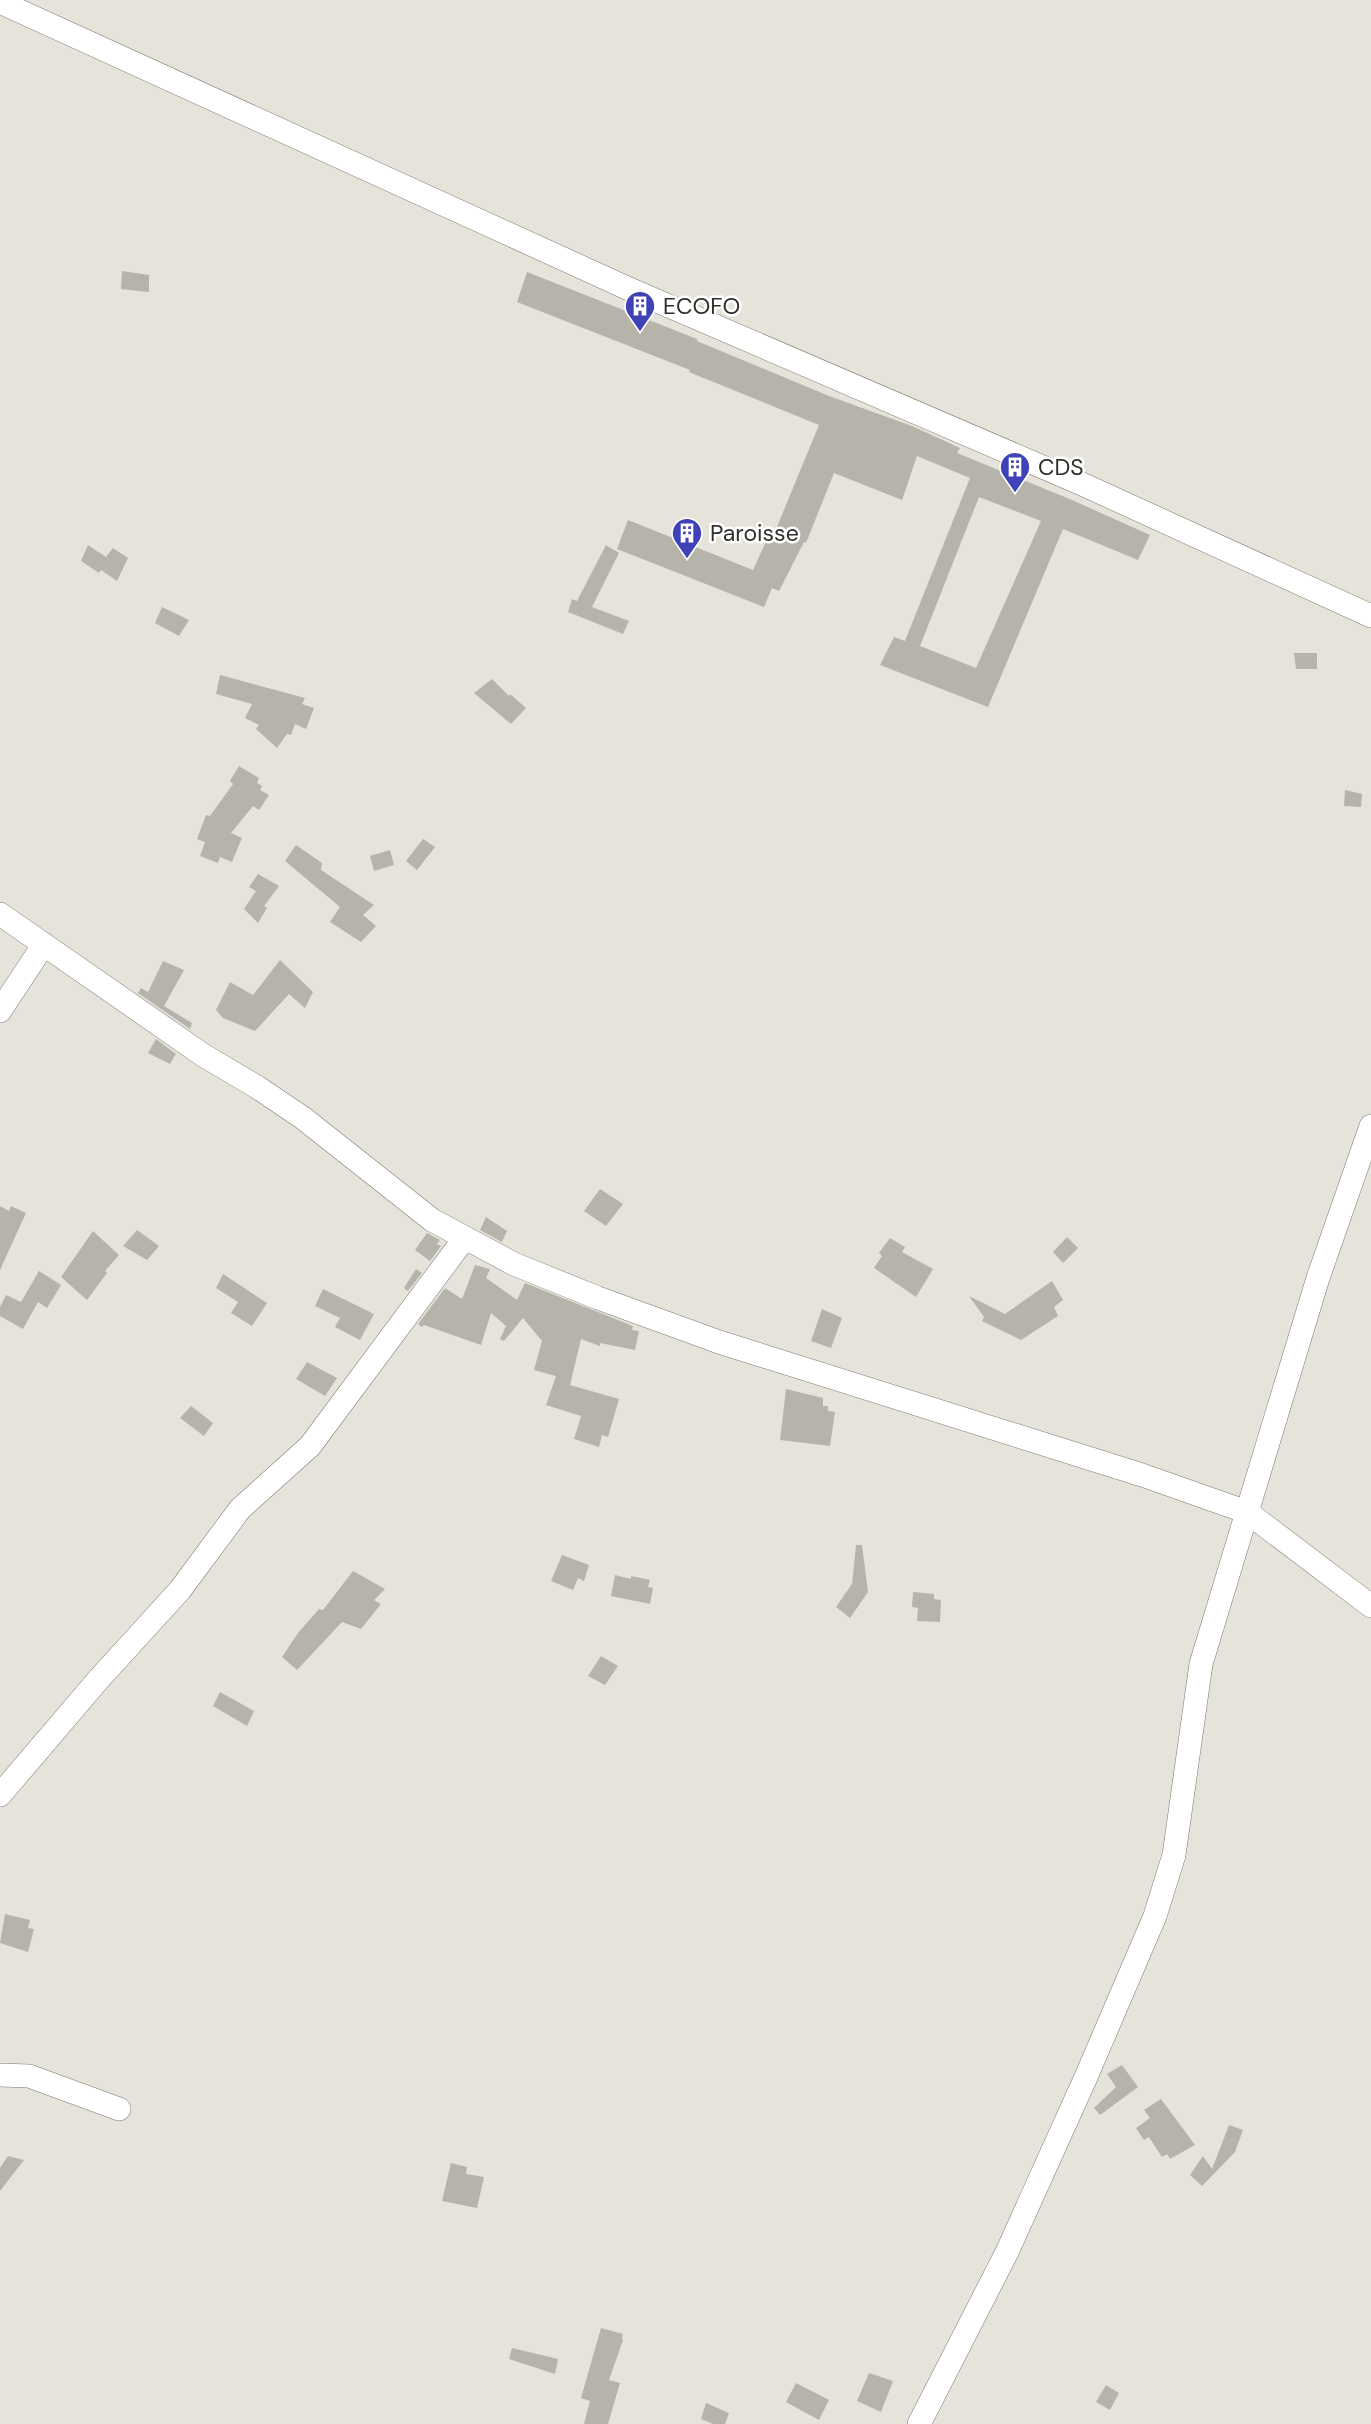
<svg xmlns="http://www.w3.org/2000/svg" width="1371" height="2424" viewBox="0 0 1371 2424" font-family="'DM Sans',sans-serif">
  <rect width="100%" height="100%" fill="#e6e4da"/>
  <path fill="#b5b3aa" fill-rule="evenodd" d="M122 271 149 275V292L121 289Z
    M527 272 697 339V341L829 396 912 426 960 448 957 453 1072 500 1150 535 1138 560 1063 529 988 707 880 665 894 637 905 641 970 478 917 456 902 500 834 473 806 543 804 542 779 591 772 588 764 607 617 549 628 520 753 570 770 533 774 534 819 425 689 372 690 370 517 302ZM979 497 1041 521 976 668 920 646Z
    M88 545 106 557 113 548 128 558 117 581 101 570 99 573 81 561Z
    M606 545 619 553 592 607 629 621 623 634 568 612 572 599 577 601Z
    M162 607 189 620 179 636 155 623Z
    M1294 653H1317V669H1296Z
    M220 675 305 698 302 704 314 708 306 729 295 724 291 735 287 734 277 748 256 729 259 725 245 718 252 704 216 694Z
    M492 679 509 696 510 694 526 708 511 724 474 693Z
    M239 766 259 778 257 783 262 786 260 790 269 795 259 810 253 806 231 833 242 838 232 862 220 857 218 863 200 856 205 842 197 839 206 815 210 816 233 784 230 781Z
    M1345 790 1362 794 1361 807 1344 806Z
    M423 839 435 847 417 870 406 861Z
    M296 845 322 863 321 870 374 905 363 915 376 926 361 942 330 922 340 907 285 861Z
    M390 850 394 865 374 871 370 856Z
    M258 874 279 886 264 906 267 908 258 923 244 909 256 891 249 887Z
    M280 960 313 992 305 1008 289 994 255 1031 223 1018 216 1010 230 982 253 995Z
    M163 961 184 970 164 1006 192 1023 190 1029 138 993 141 988 148 992Z
    M156 1039 176 1054 170 1064 148 1053Z
    M600 1189 623 1204 606 1226 584 1211Z
    M0 1206 9 1211 11 1206 26 1213 0 1270Z
    M486 1217 507 1231 502 1242 480 1230Z
    M137 1230 159 1246 147 1260 123 1246Z
    M93 1231 119 1255 105 1271 107 1273 87 1300 61 1277Z
    M427 1233 440 1240 437 1244 441 1246 430 1261 415 1250Z
    M1067 1237 1078 1248 1063 1263 1053 1252Z
    M890 1238 905 1247 902 1252 933 1269 916 1297 874 1268 882 1256 879 1253Z
    M475 1265 490 1269 486 1278 517 1300 525 1283 633 1326 632 1330 639 1331 635 1350 600 1343V1346L581 1339 570 1385 619 1399 608 1437 602 1435 599 1447 574 1439 581 1416 546 1405 556 1376 534 1370 542 1341 523 1318 504 1341 500 1339 506 1326 491 1313 481 1345 424 1325 422 1327 418 1324 445 1288 462 1299Z
    M416 1269 422 1273 408 1291 404 1288Z
    M39 1271 61 1285 47 1308 38 1302 23 1329 0 1316V1307L6 1295 21 1302Z
    M223 1274 267 1303 252 1326 231 1313 238 1302 216 1288Z
    M1052 1281 1063 1300 1054 1307 1058 1316 1021 1340 982 1321 984 1317 969 1296 1005 1314Z
    M323 1289 374 1314 360 1340 335 1327 340 1318 315 1306Z
    M822 1309 842 1318 831 1348 811 1341Z
    M307 1362 337 1378 325 1396 296 1379Z
    M786 1389 823 1398V1406H828V1411L835 1412 830 1446 780 1440Z
    M191 1406 213 1423 204 1436 180 1418Z
    M856 1545H862L868 1592 850 1618 836 1607 852 1584Z
    M562 1555 589 1565 584 1581 578 1578 573 1590 551 1581Z
    M353 1571 385 1589 374 1600 381 1604 361 1629 342 1622 297 1670 282 1657 298 1633 319 1609 323 1610Z
    M615 1575 631 1579V1576L650 1580 648 1587 653 1588 650 1604 611 1596Z
    M913 1592 934 1594V1599L941 1600 940 1622 917 1621 918 1608 912 1607Z
    M601 1656 618 1666 605 1685 588 1676Z
    M220 1692 254 1711 247 1726 213 1706Z
    M5 1914 30 1920 28 1928 34 1929 28 1952 0 1943Z
    M1122 2065 1138 2087 1100 2115 1094 2108 1116 2087 1107 2074Z
    M1161 2099 1195 2145 1170 2159 1167 2154 1162 2157 1149 2137 1144 2140 1136 2128 1150 2118 1144 2110Z
    M1229 2125 1243 2130 1235 2152 1202 2186 1190 2175 1203 2156 1212 2169Z
    M8 2156 24 2160 0 2191V2168Z
    M451 2163 467 2167 466 2174 484 2177 477 2208 442 2201Z
    M601 2328 623 2334 622 2339 623 2340 609 2380 620 2383 608 2424H584L590 2401 581 2398Z
    M512 2348 558 2359 555 2374 509 2359Z
    M869 2373 893 2381 881 2412 857 2401Z
    M796 2383 829 2400 819 2420 786 2402Z
    M1106 2385 1119 2393 1110 2410 1096 2402Z
    M706 2403 729 2413 725 2424H713L701 2419Z"/>
  <g fill="none" stroke-linecap="round" stroke-linejoin="round">
    <g stroke="#7b7970" stroke-width="24">
      <path id="minor" d="M0 2 627 288 1082 484 1371 616
        M0 914 203 1055 257 1087 303 1118 432 1220 514 1264 598 1298 719 1342 1142 1475 1247 1512 1371 1606
        M0 1011 44 944
        M0 1795 98 1680 180 1590 240 1509 310 1446 464 1239
        M0 2075 29 2076 119 2109
        M919 2424 1007 2252 1086 2077 1155 1916 1174 1855 1201 1664 1318 1278 1371 1126"/>
    </g>
    <use href="#minor" stroke="#fff" stroke-width="23"/>
  </g>
  <defs>
    <g id="building-pin" transform="scale(1.575)"><path d="M0 17L-7.5 6A9.5 9.5 0 1 1 7.5 6Z" fill="#3f43b7" stroke="#fff"/><path d="M-4-6H4V6H1V3H-1V6H-4ZM-2.5-4.3h1.7v1.8h-1.7ZM.8-4.3h1.7v1.8H.8ZM-2.5-1h1.7V.8h-1.7ZM.8-1h1.7V.8H.8Z" fill="#fff"/></g>
  </defs>
  <g fill-rule="evenodd">
    <use href="#building-pin" x="640" y="306"/>
    <use href="#building-pin" x="1015" y="467"/>
    <use href="#building-pin" x="687" y="533"/>
  </g>
  <g text-anchor="middle" stroke-width="5" stroke-linejoin="round" paint-order="stroke">
    <g font-size="23" fill="#302f2b" stroke="#fff" text-anchor="start">
      <text x="663" y="314">ECOFO</text>
      <text x="1038" y="475">CDS</text>
      <text x="710" y="541">Paroisse</text>
    </g>
  </g>
</svg>
